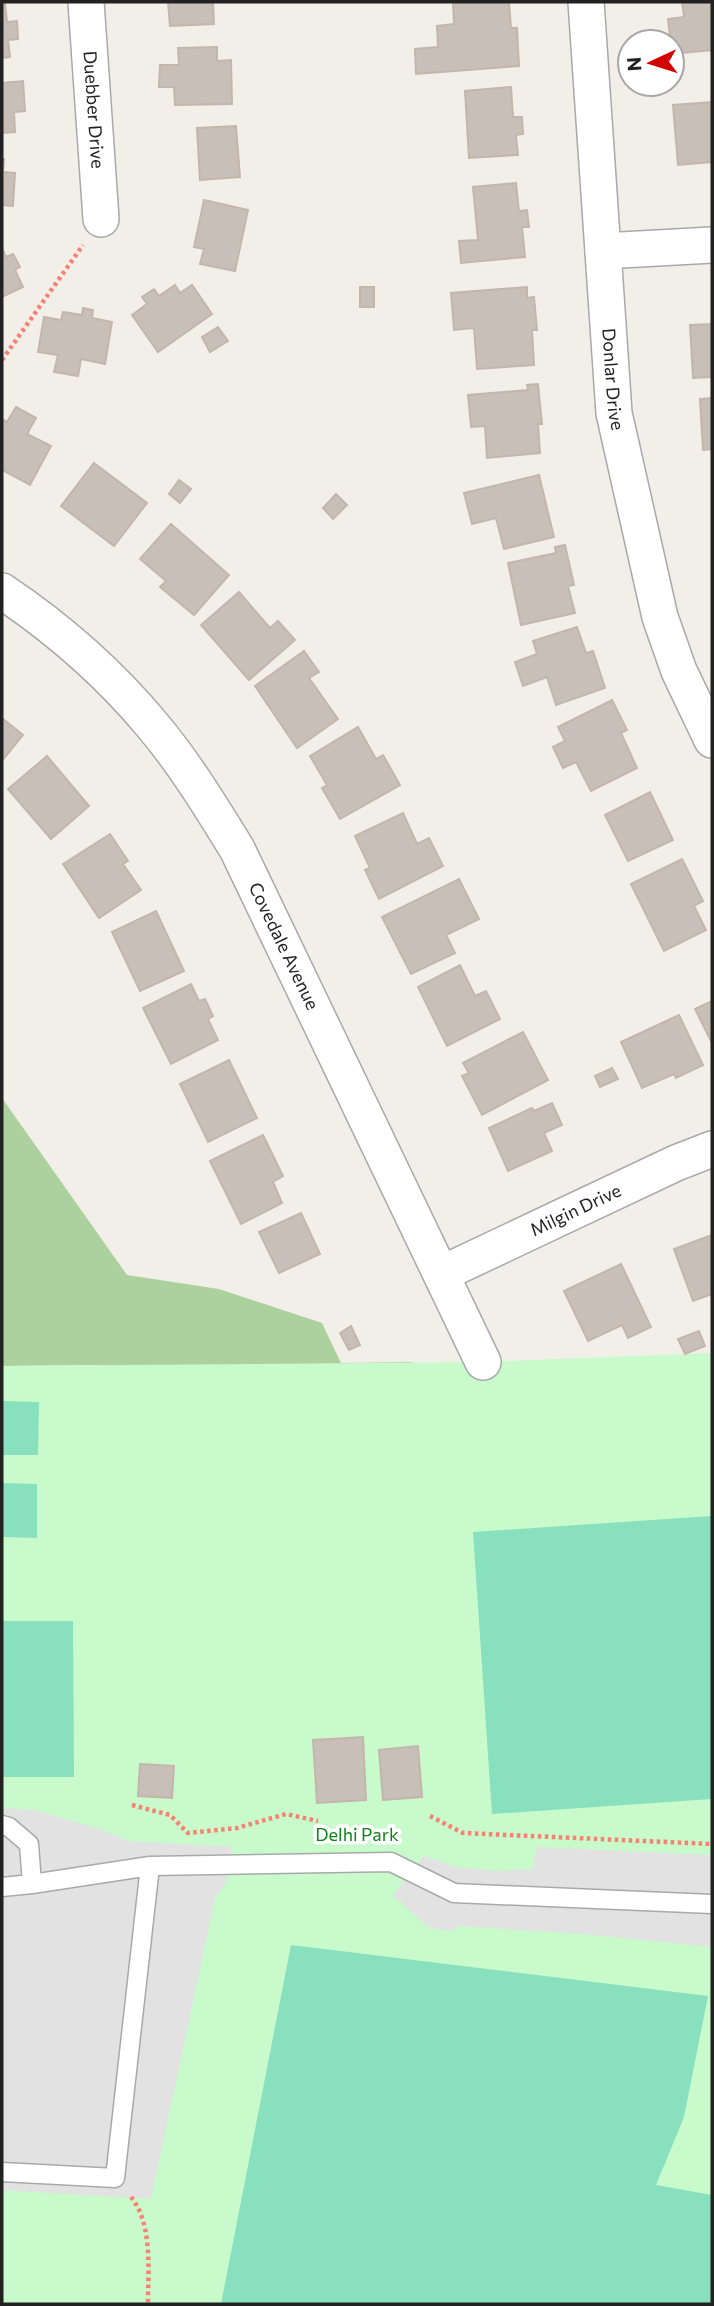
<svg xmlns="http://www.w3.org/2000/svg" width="714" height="2306" viewBox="0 0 714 2306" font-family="Commissioner,sans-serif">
  <rect width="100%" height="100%" fill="#f2efe9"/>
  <path fill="#add19e" d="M2 1098 127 1275 219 1289 322 1323 341 1363 411 1362 448 1382 92 1365 2 1366Z"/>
  <path fill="#c8facc" d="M712 1353V2304H2V1366L483 1362Z"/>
  <path fill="#88e0be" d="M2 1401 39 1402 38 1455H2Z
    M2 1483 37 1484V1538L2 1537Z
    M712 1516V1799L492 1814 473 1532Z
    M2 1621H73L74 1777H2Z
    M291 1945 708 1996 684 2117 656 2185 712 2195V2304H221Z"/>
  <path fill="#e2e2e2" d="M2 1808 34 1810 100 1829 129 1841 232 1847 226 1883 215 1898 151 2199 2 2190Z
    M536 1847 712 1855V1947L581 1934 460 1926 452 1931 429 1928 393 1895 424 1856 457 1867 495 1871 533 1869Z"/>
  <path fill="#c7bfb8" stroke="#c4b6ab" stroke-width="2" d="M2 2H5L7 22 17 21 18 39 8 40 10 57 2 58Z
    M168 2H213L214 24 170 26Z
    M453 2H509L511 28H517L519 66 416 74 415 49 438 47 437 26 454 24Z
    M682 2H712V50L672 54 668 19 684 17Z
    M217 47V61L231 60 232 104 175 105 174 87H159L160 65H179L178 48Z
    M23 81 25 111 14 112 15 132 2 133V83Z
    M511 87 513 117H522L523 134 516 135 518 155 469 158 465 91Z
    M712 102V162L678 165 673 105Z
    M236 126 240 177 200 180 197 128Z
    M2 159H4L3 172 15 173 13 206 2 205Z
    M516 183 519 211 527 210 529 227H522L525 257 461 263 459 241 478 240 473 187Z
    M204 200 248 210 235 271 200 264 204 249 194 247Z
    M2 248 6 257 13 254 20 267 15 270 23 287 2 297Z
    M175 285 180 293 192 285 212 314 158 352 132 315 147 304 142 297 154 289 159 296Z
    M360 287H374V307H360Z
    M527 287V298L534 297 537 330H532L534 365 477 369 474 328 454 330 451 293Z
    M83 308 93 310 92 318 112 322 105 364 81 359 78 376 54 372 58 355 38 352 44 317 61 320 63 312 82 315Z
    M712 324V377L693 378 690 325Z
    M218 327 228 341 210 352 202 337Z
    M538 384 542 424H538L540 453 487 458 485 426 471 427 468 395 528 390 527 385Z
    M712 398V449L703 450 700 399Z
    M16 407 36 418 27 434 51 446 30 485 2 470V419L7 422Z
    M94 463 147 503 114 546 61 506Z
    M539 475 554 537 504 549 496 518 472 524 464 493Z
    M179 480 191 489 180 503 169 494Z
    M336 494 347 505 333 519 323 508Z
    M171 524 229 575 194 615 160 587 166 581 140 559Z
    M565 545 574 585 568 586 575 613 521 625 508 563 556 553 555 547Z
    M239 592 270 628 278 621 295 640 249 680 201 625Z
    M577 627 586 653 593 651 605 688 556 705 547 677 523 686 515 662 537 654 533 641Z
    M304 651 319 672 309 678 338 719 297 748 255 686Z
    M612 700 627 730 621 733 637 768 591 791 576 762 563 768 553 747 565 741 558 727Z
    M2 718 23 735 2 761Z
    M358 727 376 759 383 755 400 785 340 819 322 788 327 785 310 756Z
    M47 756 89 806 51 839 8 789Z
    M650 792 673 840 628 861 605 815Z
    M403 813 417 844 429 838 443 866 379 899 365 870 370 868 355 836Z
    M110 834 128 861 123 864 141 890 99 918 63 864Z
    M682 859 703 901 694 906 706 930 664 951 631 884Z
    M459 879 479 919 446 935 455 953 411 974 382 917Z
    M156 911 184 971 140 991 112 932Z
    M460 965 475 996 486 991 500 1019 447 1046 418 987Z
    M191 984 199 1001 205 999 213 1016 208 1019 218 1040 171 1064 143 1008Z
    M712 1001V1043L695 1009Z
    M679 1015 703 1065 676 1078 674 1074 642 1088 621 1042Z
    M523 1032 548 1080 482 1115 462 1076 469 1073 463 1063Z
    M229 1060 257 1118 208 1142 180 1084Z
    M612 1068 618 1079 600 1087 595 1076Z
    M552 1103 562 1125 544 1133 552 1151 508 1171 489 1128 532 1108 534 1111Z
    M263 1135 283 1176 273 1182 282 1203 241 1224 210 1161Z
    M301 1213 320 1254 279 1273 259 1232Z
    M712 1235V1294L693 1301 674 1249Z
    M621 1264 651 1327 628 1338 622 1325 588 1341 564 1291Z
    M351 1326 360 1345 349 1350 340 1333Z
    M699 1331 705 1346 685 1354 678 1339Z
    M363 1737 366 1800 317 1803 313 1740Z
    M418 1746 422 1797 383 1800 379 1750Z
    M140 1764 174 1766 172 1798 138 1796Z"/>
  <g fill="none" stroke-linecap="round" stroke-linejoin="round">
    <g stroke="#a9a9a9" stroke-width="21">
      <path id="service" d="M2 1825 9 1827 29 1844 32 1884
        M2 1887 32 1884 150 1866 391 1862 454 1893 712 1904
        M2 2172 115 2178 150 1866"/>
    </g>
    <g stroke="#a9a9a9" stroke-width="38">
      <g id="minor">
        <path id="s1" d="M86 2 101 219"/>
        <path id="s2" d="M586 2 614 413 660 617 679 671 712 740"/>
        <path d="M603 251 712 245"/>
        <path id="s3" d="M2 591C57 628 110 674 153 726 185 764 211 807 237 849L483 1362"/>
        <path id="s4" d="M441 1274 676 1163 712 1149"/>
      </g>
    </g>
    <path stroke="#fa8072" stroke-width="4.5" stroke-dasharray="3.5 3.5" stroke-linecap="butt" d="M2 360 83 245
      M132 1805 170 1815 188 1833 237 1828 286 1814 318 1821
      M430 1816 463 1833 712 1844
      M131 2197C153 2224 148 2271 148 2304"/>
    <use href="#service" stroke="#fff" stroke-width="18"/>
    <use href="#minor" stroke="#fff" stroke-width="35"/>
  </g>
  <g text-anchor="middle" stroke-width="7" stroke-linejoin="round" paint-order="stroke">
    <g font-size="18" fill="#222" stroke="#fff">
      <text dy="6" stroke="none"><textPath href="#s1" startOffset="108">Duebber Drive</textPath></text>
      <text dy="6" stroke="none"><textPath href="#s2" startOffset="378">Donlar Drive</textPath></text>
      <text dy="6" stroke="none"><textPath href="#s3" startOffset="460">Covedale Avenue</textPath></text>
      <text dy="6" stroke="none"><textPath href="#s4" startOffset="149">Milgin Drive</textPath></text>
    </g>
    <g font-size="18" fill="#0c8416" stroke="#fff">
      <text x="357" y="1841">Delhi Park</text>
    </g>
  </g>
  <rect width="714" height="2306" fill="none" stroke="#222222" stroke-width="7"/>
  <g transform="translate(651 63) rotate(266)"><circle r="33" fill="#ffffff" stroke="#a7a7a7" stroke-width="2"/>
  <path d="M0-5L12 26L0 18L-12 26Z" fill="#d40000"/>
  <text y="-10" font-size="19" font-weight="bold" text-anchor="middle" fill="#222222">N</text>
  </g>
</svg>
